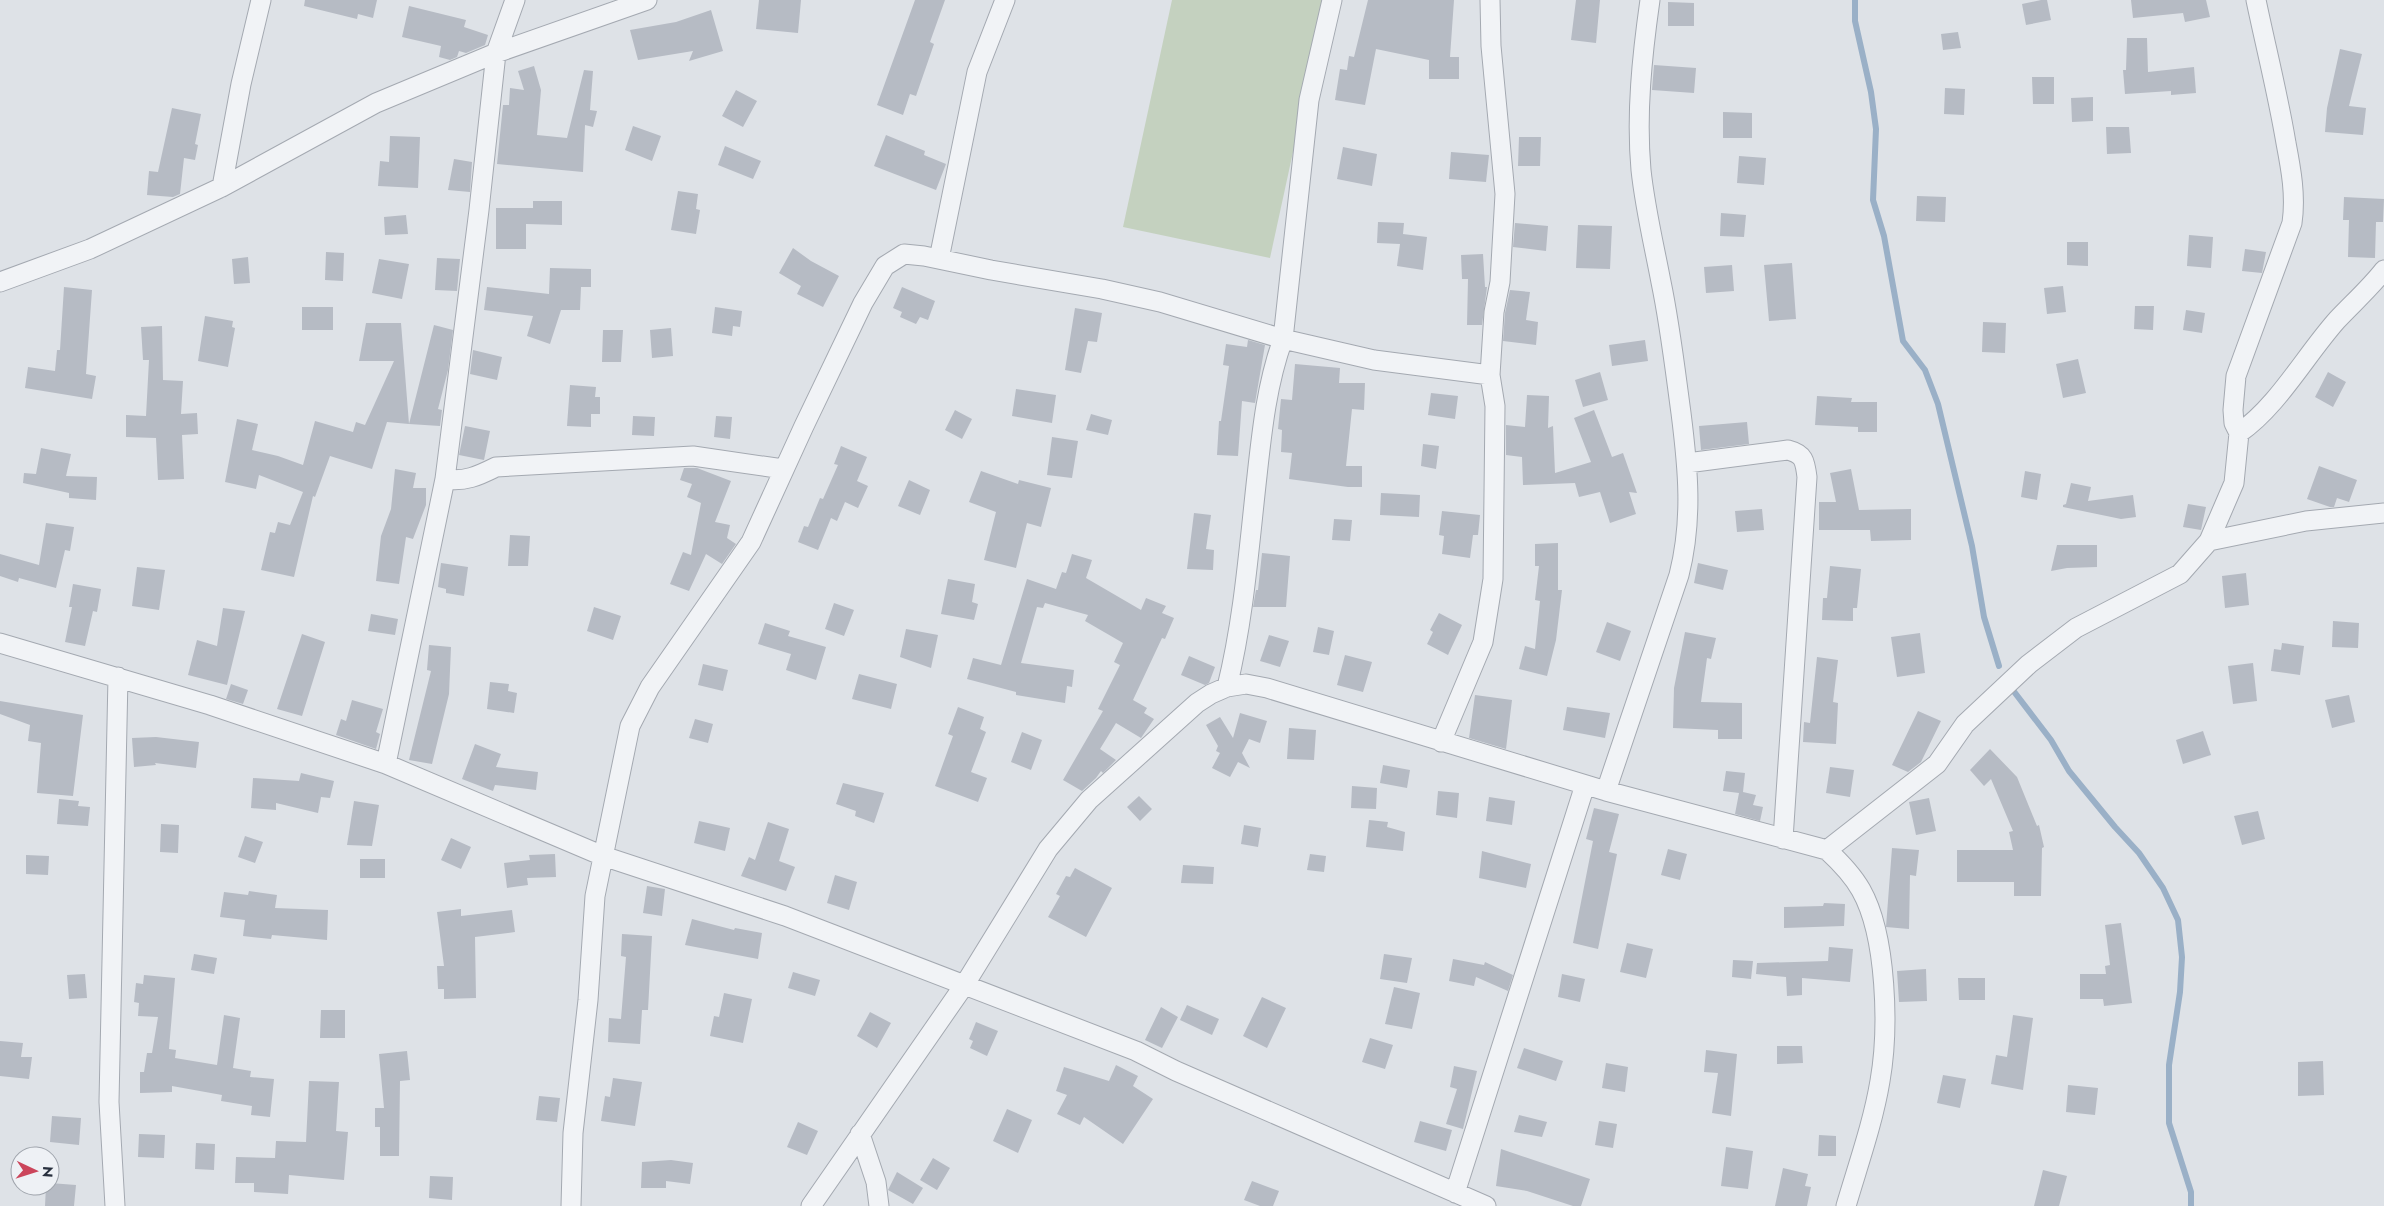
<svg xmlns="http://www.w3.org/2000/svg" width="2384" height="1206" viewBox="0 0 2384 1206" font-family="Jost,sans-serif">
  <rect width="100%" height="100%" fill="#dee2e7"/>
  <path fill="#c4d1bf" d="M1172 0H1326L1270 258 1123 227Z"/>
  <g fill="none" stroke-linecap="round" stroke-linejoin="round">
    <path stroke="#9ab0c7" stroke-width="6" d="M1855 0V21L1871 92 1876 129 1873 200 1884 236 1903 341 1925 370 1938 404 1972 546 1984 617 1999 666
      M2012 689 2051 740 2069 771 2115 827 2139 853 2163 888 2178 920 2182 957 2180 992 2169 1065V1123L2191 1192V1206"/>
  </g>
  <path fill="#b6bbc4" d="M305 0H377L373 18 358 14 357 19 304 6Z
    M759 0H801L798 33 756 29Z
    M915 0H945L930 42 934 44 916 96 910 94 903 115 877 105Z
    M1368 0H1454L1450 57H1459V79H1429V60L1376 49 1365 105 1335 100 1340 69 1347 70 1349 56 1354 57Z
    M1576 0H1600L1596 43 1571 40Z
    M2041 0H2047L2051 20 2026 25 2022 4Z
    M2131 0H2206L2210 17 2185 22 2183 13 2133 18Z
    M1668 2 1694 3V26H1668Z
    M409 6 466 20 464 27 488 35 485 45 466 53 459 51 457 57 450 60 439 57 441 46 402 37Z
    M711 10 723 51 689 61 693 51 638 60 630 30 676 22Z
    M1958 32 1961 48 1943 50 1941 34Z
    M2127 38H2147L2148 72 2194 67 2196 93 2171 95V91L2125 94 2123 70H2126Z
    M2340 49 2362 54 2349 106 2366 108 2363 135 2325 132 2327 108Z
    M1654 65 1696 68 1694 93 1652 90Z
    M534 66 541 90 537 135 567 138 584 70 593 71 590 110 597 111 593 127 585 125 583 172 497 164 503 105H509L510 88 524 90 518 71Z
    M2032 77H2054V104H2033Z
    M1945 88 1965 89 1964 115 1944 114Z
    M736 90 757 101 743 127 722 116Z
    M2093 97V121L2072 122 2071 98Z
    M172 108 201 114 195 144 198 145 195 160 184 158 180 194 173 197 147 195 149 171 158 172Z
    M1723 112 1752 113V138H1723Z
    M633 126 661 136 652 161 625 150Z
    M2106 127H2129L2131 153 2107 154Z
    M886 135 925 151 924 155 946 164 936 190 874 166Z
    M390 136 420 137 418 188 378 186 380 161 389 162Z
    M1519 137H1541L1540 166H1518Z
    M725 146 761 161 753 179 718 165Z
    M1343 147 1377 154 1372 186 1337 179Z
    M1451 152 1489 155 1486 182 1449 179Z
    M1739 156 1766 158 1764 185 1737 183Z
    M454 159 472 162 470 192 448 190Z
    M678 191 698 194 696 209 700 210 696 234 671 230Z
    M1917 196 1946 197 1945 222 1916 221Z
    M2344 197 2384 199 2383 222H2376L2375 258 2348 257 2349 220H2343Z
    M533 201H562V225L526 224V249H496V208H533Z
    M1721 213 1746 215 1744 237 1720 236Z
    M406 215 408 234 385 235 384 217Z
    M1378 222 1404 223 1403 234 1427 237 1423 270 1397 266 1400 244 1377 243Z
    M1515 223 1548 226 1546 251 1513 247Z
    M1578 225 1612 226 1610 269 1576 268Z
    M2189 235 2213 237 2211 268 2187 266Z
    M2067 242H2088V266L2067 265Z
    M793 248 811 261 839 276 823 307 797 294 801 286 779 273Z
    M2245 249 2266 252 2262 273 2242 271Z
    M326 252 344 253 343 281 325 280Z
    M1483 254 1485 287H1487L1482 325H1467L1468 279H1462L1461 255Z
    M248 257 250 283 234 284 232 259Z
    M437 258 460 259 457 291 435 290Z
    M379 259 409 264 402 299 372 293Z
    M1792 263 1796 319 1769 321 1764 265Z
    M1732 265 1734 291 1706 293 1704 267Z
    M550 268 591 269V287H581L580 310H561L550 344 527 336 533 316 484 310 487 287 549 294Z
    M2063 286 2066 312 2047 314 2044 288Z
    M64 287 92 290 86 374 96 376 92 399 25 388 28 367 55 371 57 350H60Z
    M902 287 935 301 928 320 920 317 916 324 900 317 902 312 893 308Z
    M1510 290 1530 292 1526 320 1538 322 1536 345 1503 341 1505 313Z
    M2135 306H2154L2153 330 2134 329Z
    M302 307H333V330H302Z
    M715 307 742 311 740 327 733 326 732 336 712 333Z
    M1075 308 1102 313 1097 342 1088 341 1081 373 1065 370Z
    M2186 310 2205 313 2202 333 2183 330Z
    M205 316 233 321 232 327 235 328 228 367 198 361Z
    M1983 322 2006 323 2005 353 1982 352Z
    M366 323H401L409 424 387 422 372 469 330 456 315 497 313 496 294 577 261 570 270 532 275 533 278 522 290 525 303 492 259 475 256 489 225 482 237 419 258 424 252 450 278 456 303 465 315 421 353 432 356 422 365 425 394 361H359Z
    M434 325 453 330 448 370 438 409 442 410 440 426 409 424Z
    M162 326 163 380 183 381 181 414 197 413 198 434 182 435 184 479 158 480 156 438 126 437V415L146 416 149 360H143L141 327Z
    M671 328 673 356 652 358 650 330Z
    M603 330H623L621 362H602Z
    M1248 340 1265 345 1255 403 1242 401 1238 456 1217 455 1219 421H1221L1229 366 1223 365 1226 344 1247 347Z
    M1645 340 1648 361 1612 366 1609 345Z
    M473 350 502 357 497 380 470 374Z
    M2078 359 2086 393 2063 398 2056 364Z
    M1295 364 1340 368 1339 383H1365L1364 410 1352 409 1346 466H1362V487H1348L1289 479 1292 453 1281 452 1282 430 1278 429 1281 399 1292 400Z
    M1600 372 1608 400 1583 407 1575 380Z
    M2328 372 2346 382 2333 407 2315 397Z
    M570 385 596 387 595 397H600V414H591V427L567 426Z
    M1016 389 1056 395 1052 423 1012 416Z
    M1431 393 1458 396 1455 419 1428 415Z
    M1527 395 1549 396 1548 428 1553 426 1555 473 1591 462 1574 418 1594 410 1612 457 1623 453 1637 493 1629 492 1636 514 1610 523 1600 492 1579 497 1575 483 1523 485 1522 457 1506 455V425L1525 427Z
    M1817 396 1852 398 1851 402H1877V432H1858V427L1815 425Z
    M955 410 972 419 962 439 945 430Z
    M1091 414 1112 420 1108 435 1086 430Z
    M633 416 655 417 654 436 632 435Z
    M716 416 732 417 730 439 714 437Z
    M1747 422 1749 444 1701 450 1699 426Z
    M465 426 490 431 484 460 459 455Z
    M1052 437 1078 441 1072 478 1047 475Z
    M1423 444 1439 446 1436 469 1421 466Z
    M841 446 867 457 857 481 868 486 858 508 845 502 837 521 831 518 818 550 798 542 804 526 808 527 820 498 823 499 838 465 834 464Z
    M41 448 71 454 66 476 97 477 96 500 69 498V493L23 483 24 473 36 474Z
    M2319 466 2357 480 2349 502 2337 498 2334 507H2330L2307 499Z
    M684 468H697L731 481 715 522 730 525 727 538 736 544 722 564 706 554 689 591 670 584 683 552 691 555 701 503 687 497 692 484 680 480Z
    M395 469 416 473 413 488H426V505L413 539 406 537 399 584 376 581 381 536 391 509Z
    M1851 469 1859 510 1911 509V540L1871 541 1870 530H1819V502H1836L1830 473Z
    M981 471 1018 484 1019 480 1051 488 1041 527 1027 523 1016 568 984 560 996 512 969 502Z
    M2025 471 2041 474 2037 500 2021 497Z
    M909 480 930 490 920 515 898 506Z
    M2071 483 2091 487 2088 501 2133 495 2136 517 2121 519 2063 507V505L2066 504Z
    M1381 493 1420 495 1419 517 1380 515Z
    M2188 504 2206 507 2201 530 2183 527Z
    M1762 509 1764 530 1737 532 1735 511Z
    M1442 511 1480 515 1478 535H1473L1470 558 1442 554 1444 536 1439 535Z
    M1194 513 1211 515 1206 549 1214 550 1213 570 1187 569Z
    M1334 519 1352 520 1350 541 1332 540Z
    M46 523 74 527 70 551 65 550 56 588 19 578 18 582 0 576V554L39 565Z
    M510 535 530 536 528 566H508Z
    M1558 543V590H1562L1556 640 1547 676 1519 669 1525 646 1535 649 1540 601 1535 600 1539 566H1535V544Z
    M2057 545H2097V567L2067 568 2051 571Z
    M1262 553 1290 556 1286 607H1253L1256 590H1258Z
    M1072 554 1092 560 1086 578 1141 610 1146 598 1166 606 1162 613 1174 618 1165 639 1162 638 1133 700 1147 708 1144 713 1154 719 1141 738 1116 723 1100 749 1116 760 1103 773 1101 771 1096 778 1082 791 1063 780 1103 711 1098 709 1120 665 1114 662 1123 643 1085 621 1088 615 1045 603 1043 608 1037 607 1021 663 1074 670 1072 687 1067 686 1065 703 1016 695V692L967 679 973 658 1001 665 1027 579 1056 589 1062 572 1066 573Z
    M441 563 468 567 464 596 446 593V589L438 587Z
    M1698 563 1728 570 1723 590 1694 583Z
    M1830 566 1861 569 1857 608H1853V621L1822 620 1823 598H1827Z
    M137 567 165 570 159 610 132 606Z
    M2246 573 2249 605 2225 608 2222 576Z
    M948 579 975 584 972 602 978 604 974 620 941 614Z
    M73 584 101 589 97 612 93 611 85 646 65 642 72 607H69Z
    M834 603 854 610 844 636 825 629Z
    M594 607 621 616 613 640 587 631Z
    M223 608 245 611 227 685 188 675 197 640 217 646Z
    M1439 613 1462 625 1448 655 1427 644 1433 632 1430 630Z
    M371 614 398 619 395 635 368 631Z
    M2333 621 2359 623 2358 648 2332 647Z
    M1607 622 1631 631 1620 661 1596 652Z
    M765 623 790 631 788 636 826 647 816 680 786 670 791 654 758 644Z
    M1318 627 1334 631 1329 655 1313 652Z
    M906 629 938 635 931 668 900 657Z
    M1685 632 1716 638 1711 659 1707 658 1701 702 1742 703V739H1718V730L1673 728 1674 688Z
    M1920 633 1925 673 1897 677 1891 637Z
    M302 634 325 642 302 716 277 709Z
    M1269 635 1289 641 1280 667 1260 661Z
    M2282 643 2304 646 2300 675 2271 671 2274 649 2281 650Z
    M429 645 451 647 449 694 432 764 409 760 431 671 427 670Z
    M1345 655 1372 662 1363 692 1337 685Z
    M1189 656 1215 667 1209 683 1205 685 1181 675Z
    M1817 657 1838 660 1833 702 1838 703 1836 744 1803 742 1804 722 1810 723Z
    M2253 663 2257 701 2233 704 2228 666Z
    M703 664 728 670 723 691 698 685Z
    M859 674 897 684 891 709 852 699Z
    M490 682 509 684 508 691 517 693 514 713 487 709Z
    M231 684 248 690 243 704 226 699Z
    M1475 695 1512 700 1506 749 1469 738Z
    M2349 695 2355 722 2332 728 2325 700Z
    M352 700 383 709 376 732 380 734 376 749 336 735 341 719 346 721Z
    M0 701 83 715 73 796 37 793 41 743 28 741 30 725 0 714Z
    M958 707 984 717 980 729 986 732 971 772 987 778 978 802 935 786 953 736 948 734Z
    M1567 707 1610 713 1605 738 1563 730Z
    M1918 711 1941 721 1921 762 1908 772 1892 765Z
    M1240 713 1267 721 1260 743 1249 739 1242 753 1250 768 1238 762 1230 777 1212 768 1220 753 1216 751 1218 746 1206 725 1220 717 1233 738Z
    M695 719 713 724 708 743 689 738Z
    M1289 728 1316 730 1314 760 1287 759Z
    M2203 731 2211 755 2183 764 2176 740Z
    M1022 732 1042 740 1031 770 1011 762Z
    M156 737 199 742 196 768 155 763 156 765 134 767 132 738Z
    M475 744 501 754 496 767 538 772 536 790 495 785 493 791 462 779Z
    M1990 749 2017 777 2037 826 2039 825 2044 847 2042 848 2041 896H2014V882H1957V850H2013L2009 832 2013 831 1991 779 1984 786 1970 770Z
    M1383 765 1410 770 1407 788 1380 783Z
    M1830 767 1854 770 1850 797 1826 793Z
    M1726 771 1745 773 1743 792 1756 795 1753 805 1763 807 1760 821 1735 814 1739 793 1723 791Z
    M301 773 334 781 330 798 321 797 318 813 276 803V810L251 808 253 778 299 781Z
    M843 783 884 793 874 823 855 816 856 811 836 804Z
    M1352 786 1377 788 1376 809 1351 808Z
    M1438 791 1459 793 1457 818 1436 815Z
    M1139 796 1152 809 1140 821 1127 807Z
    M1489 797 1515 801 1512 825 1486 821Z
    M1929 798 1936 831 1916 835 1909 802Z
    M59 799 79 801 78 806 90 807 88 826 57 824Z
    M354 801 379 805 372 846 347 845Z
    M1594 808 1619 814 1609 852 1617 854 1598 949 1573 943 1593 841 1586 839Z
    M2258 811 2265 839 2242 845 2234 816Z
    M1369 820 1388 822 1387 827 1405 832 1403 851 1366 847Z
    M699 821 730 828 725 851 694 843Z
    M768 822 789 829 779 861 795 867 786 891 741 876 749 857 755 860Z
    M161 824 179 825 178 853 160 852Z
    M1244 825 1261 828 1258 847 1241 844Z
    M245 836 263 842 255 863 238 857Z
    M451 838 471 847 461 869 441 860Z
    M1892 848 1919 850 1916 876 1910 875 1909 929 1886 927Z
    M1668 849 1687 854 1680 880 1661 875Z
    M1482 851 1531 864 1526 888 1479 878Z
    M555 854 556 877 527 878 528 885 507 888 504 863 530 860 529 855Z
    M1310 854 1326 856 1324 872 1307 870Z
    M26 855 49 856 48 875 26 874Z
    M360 859H385V878H360Z
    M1183 865 1214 867 1213 884 1181 883Z
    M1075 868 1112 888 1086 937 1048 917 1060 896 1056 894 1066 876 1070 877Z
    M835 875 857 882 849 910 827 903Z
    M647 886 665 889 662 916 643 913Z
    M249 891 277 895 275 908 328 910 327 940 272 935 271 939 243 936 245 920 220 917 224 892 248 895Z
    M1824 903 1845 904 1844 926 1784 928V907L1823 906Z
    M461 909V916L512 910 515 932 475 937 476 998 444 999V989H438L437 966H444L437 912Z
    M692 919 734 930 735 928 762 933 758 959 685 945Z
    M2121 923 2132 1003 2104 1006 2103 999H2080V974H2106L2105 966 2110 965 2105 925Z
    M622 934 652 936 648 1010H642L640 1044 608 1042 609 1018 621 1019 626 957 621 956Z
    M1627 943 1653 949 1646 978 1620 972Z
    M1829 947 1853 949 1850 982 1802 978V995L1787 996 1786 977 1756 974 1757 963 1828 961Z
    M194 954 217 958 214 974 191 970Z
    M1384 954 1412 958 1407 983 1380 979Z
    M1453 959 1484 965 1485 962 1513 975 1508 991 1476 977 1474 986 1449 981Z
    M1733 960 1753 961 1751 979 1732 977Z
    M1926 969 1927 1001 1899 1002 1897 971Z
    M793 972 820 980 815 996 788 988Z
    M85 974 87 998 69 999 67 975Z
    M1562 974 1585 979 1580 1002 1558 997Z
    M144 975 175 978 169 1049 176 1050 175 1058 217 1065 224 1015 240 1018 233 1068 251 1071 250 1077 274 1079 270 1117 251 1115 252 1106 221 1101 222 1095 172 1086V1092L140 1093V1072H144L147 1053H152L158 1017 138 1016 139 1003 134 1002 136 983 143 984Z
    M1958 978H1985V1000H1959Z
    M1394 987 1420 993 1412 1029 1385 1024Z
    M724 993 752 999 743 1043 710 1036 714 1016 719 1017Z
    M1262 997 1286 1008 1267 1048 1243 1036Z
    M1187 1005 1219 1019 1212 1035 1180 1020Z
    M1161 1007 1178 1017 1162 1048 1145 1040Z
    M321 1010H345V1038H320Z
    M870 1012 891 1023 877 1048 857 1036Z
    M2013 1015 2033 1018 2023 1090 1991 1084 1996 1055 2007 1057Z
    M976 1022 998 1031 987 1056 970 1048 973 1041 969 1039Z
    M1370 1038 1393 1045 1385 1069 1362 1062Z
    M0 1041 23 1043 21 1057H32L29 1079 0 1076Z
    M1777 1046H1802L1803 1063 1777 1064Z
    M1524 1048 1563 1061 1556 1081 1517 1068Z
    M1706 1050 1737 1054 1731 1116 1712 1113 1718 1073 1704 1072Z
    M407 1051 410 1080 400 1081 399 1156H380V1127H375V1108H384L379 1054Z
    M2323 1061 2324 1095 2298 1096V1062Z
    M1606 1063 1628 1067 1625 1092 1602 1088Z
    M1116 1065 1138 1076 1133 1086 1153 1099 1123 1144 1084 1117 1080 1125 1057 1114 1067 1095 1056 1091 1064 1067 1109 1081Z
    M1454 1066 1477 1071 1463 1129 1446 1124 1457 1089 1450 1087Z
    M1943 1075 1966 1079 1960 1108 1937 1103Z
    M613 1078 642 1082 635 1126 601 1121 605 1096 610 1097Z
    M309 1081 339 1082 336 1131 348 1132 344 1180 289 1175 288 1194 254 1192V1183H235L236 1157 275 1158 276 1141 306 1142Z
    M2068 1085 2098 1088 2095 1115 2066 1112Z
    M539 1096 560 1098 557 1122 536 1120Z
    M1007 1109 1032 1120 1018 1153 993 1141Z
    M1519 1115 1547 1122 1542 1137 1514 1132Z
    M52 1116 81 1118 79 1145 50 1142Z
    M1420 1121 1452 1130 1446 1151 1414 1142Z
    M1599 1121 1617 1124 1613 1148 1595 1145Z
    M798 1122 818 1131 807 1155 787 1147Z
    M139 1134 165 1135 164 1158 138 1157Z
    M1819 1135 1836 1136V1156H1818Z
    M196 1143 215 1144 214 1170 195 1169Z
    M1726 1147 1753 1151 1748 1189 1721 1186Z
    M1501 1149 1590 1179 1581 1206H1573L1527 1191 1496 1186Z
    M933 1158 950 1168 937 1190 920 1180Z
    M671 1160 693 1163 690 1184 666 1181V1188H641L642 1162Z
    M1783 1168 1808 1174 1805 1186 1811 1187 1807 1206H1775Z
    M2043 1170 2067 1176 2059 1206H2034Z
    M897 1172 923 1188 913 1204 888 1190Z
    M430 1176 453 1177 452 1200 429 1198Z
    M1252 1181 1279 1191 1273 1206H1260L1244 1200Z
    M50 1183 76 1185 74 1206H45L46 1186H50Z"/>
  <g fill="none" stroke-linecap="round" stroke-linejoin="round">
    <g stroke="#a4a9b1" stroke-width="21">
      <path id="minor" d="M222 187 241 84 261 0
        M939 259 977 72 1005 0
        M0 282 90 249 222 187 376 103 496 53 647 0
        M2239 433 2234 423 2233 410 2236 376 2292 223C2296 196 2291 169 2286 143 2278 95 2266 48 2256 0
        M1687 463 1788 450C1804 454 1805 461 1807 477L1783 839
        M445 479C465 482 478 476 496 467L693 456 783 469
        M2209 541 2234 483 2239 433C2278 406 2305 356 2337 320 2353 303 2370 288 2384 270
        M0 643 210 705 386 764 603 856 785 916 1136 1051 1176 1071 1486 1206
        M1227 687C1244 618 1249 547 1257 476 1262 430 1267 383 1283 339L1309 100 1332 0
        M1441 742 1483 642 1493 579 1495 406 1490 375 1494 312 1500 282 1505 194 1491 46 1490 0
        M386 764 445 479 479 210 496 53 515 0
        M1606 791 1679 575C1693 520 1688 468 1681 413 1675 369 1670 325 1661 282 1654 245 1645 208 1641 170 1636 114 1642 56 1650 0
        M1827 850 1937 764 1965 724 2029 664 2076 628 2180 574 2209 541 2306 521 2384 513
        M860 1134 876 1182 879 1206
        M1455 1193 1585 785
        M115 1206 109 1102 118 677
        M571 1206 573 1133 588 1000 595 896 630 726 650 687 751 542 804 426 863 303 885 266 904 254 924 256 991 270 1102 289 1160 302 1283 339 1374 360 1490 375
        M811 1206 965 984 1048 849 1089 800 1197 703 1211 694 1227 687 1246 684 1267 688 1606 791 1827 850C1840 862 1852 874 1861 890 1887 936 1889 1030 1880 1081 1873 1123 1858 1165 1846 1206"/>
    </g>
    <use href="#minor" stroke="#f1f3f6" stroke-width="19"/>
  </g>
  <g transform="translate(35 1171) rotate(94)"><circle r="24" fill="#eef1f5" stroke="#9fa4ac"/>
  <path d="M0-4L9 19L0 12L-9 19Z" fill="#cb455b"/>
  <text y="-8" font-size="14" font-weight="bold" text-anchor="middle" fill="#28303e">N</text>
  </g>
</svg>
